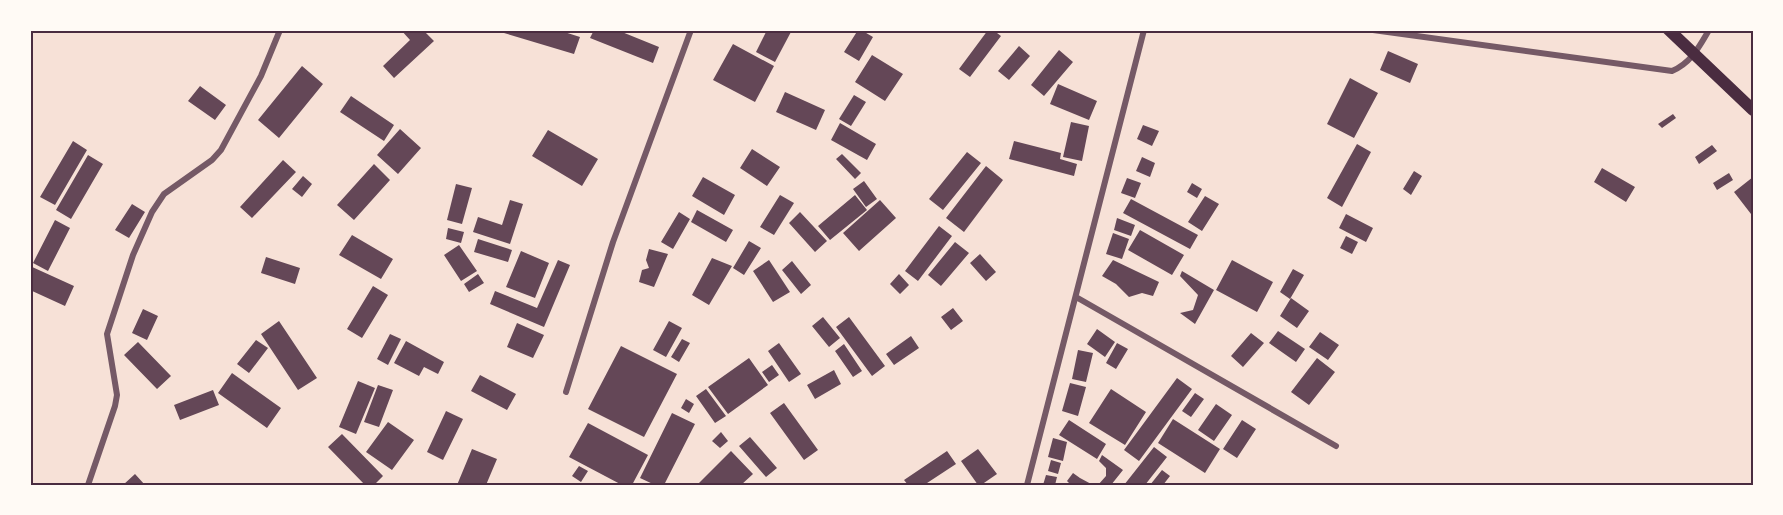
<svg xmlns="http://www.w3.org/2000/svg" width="1783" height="515" viewBox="0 0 1783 515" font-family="'Open Sans',sans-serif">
  <rect width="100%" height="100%" fill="#f7e1d7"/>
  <path fill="#644757" d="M401 30H423L434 41 394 78 383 66 410 40Z
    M505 30H558L580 37 574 54 504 33Z
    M594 30H617L659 47 653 63 590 38Z
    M767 30H792L775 62 756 52Z
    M858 30H861L873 37 859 61 844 52Z
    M988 30H993L1001 36 970 77 959 69Z
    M733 44 774 66 755 102 713 80Z
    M1019 46 1030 56 1009 80 998 71Z
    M1059 50 1073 62 1044 96 1031 85Z
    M1388 51 1418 64 1410 83 1380 70Z
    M872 55 903 74 885 101 855 82Z
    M302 66 323 84 279 138 258 120Z
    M1350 78 1378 93 1354 138 1327 124Z
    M1058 84 1097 101 1089 120 1050 104Z
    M200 86 226 105 215 120 188 101Z
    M785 92 825 110 816 130 776 112Z
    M854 95 866 102 851 126 839 119Z
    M351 96 394 125 384 141 340 112Z
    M1673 114 1676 118 1662 128 1658 124Z
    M1071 122 1089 126 1082 161 1063 157Z
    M840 123 876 144 867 160 831 140Z
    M1143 125 1159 131 1152 146 1137 139Z
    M400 129 421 148 398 174 377 155Z
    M548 130 598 159 582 186 532 156Z
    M73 141 87 150 55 205 40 197Z
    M1014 141 1061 153 1060 159 1077 164 1074 176 1009 159Z
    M1357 144 1371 152 1342 207 1327 198Z
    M1712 145 1717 151 1699 164 1695 157Z
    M752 149 780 167 767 186 740 168Z
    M967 152 981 163 943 210 929 199Z
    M842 154 861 173 855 179 836 159Z
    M88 155 103 164 71 219 56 210Z
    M1142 157 1155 163 1150 177 1136 171Z
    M283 160 296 172 252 218 240 207Z
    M374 164 390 180 354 220 337 205Z
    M986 166 1003 180 964 232 946 218Z
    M1602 168 1635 187 1626 202 1594 182Z
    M1414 171 1422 176 1411 195 1403 189Z
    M1729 173 1733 180 1717 190 1713 183Z
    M303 176 312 184 302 197 292 189Z
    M703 177 735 195 724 215 692 196Z
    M1753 177V212L1751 214 1734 192Z
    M1127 178 1141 183 1135 198 1121 193Z
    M864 181 877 199 866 207 853 189Z
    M1192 183 1202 189 1197 198 1187 192Z
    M456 184 472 188 462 224 447 220Z
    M780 195 794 203 774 235 760 227Z
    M855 195 867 210 830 240 818 226Z
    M1205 196 1219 204 1202 231 1188 222Z
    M1131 199 1198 235 1190 249 1123 213Z
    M510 200 523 204 510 244 473 232 478 217 502 225Z
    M880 200 896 218 859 251 843 233Z
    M132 204 145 212 129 238 115 230Z
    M697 210 733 230 726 242 691 222Z
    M679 212 690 219 673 249 661 242Z
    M800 212 827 241 815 252 789 223Z
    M1346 214 1373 228 1366 242 1339 228Z
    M1117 218 1135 225 1131 236 1114 230Z
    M55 220 70 228 48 271 33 263Z
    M939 226 952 236 918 281 905 271Z
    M448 228 464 232 461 243 446 239Z
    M1140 230 1184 255 1172 275 1128 250Z
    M1113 233 1129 239 1122 259 1106 254Z
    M352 235 393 259 381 279 339 255Z
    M1346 236 1358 242 1352 254 1340 248Z
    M478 239 512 250 508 262 474 252Z
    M749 241 761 248 744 275 733 268Z
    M955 242 969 253 941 286 928 275Z
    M459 245 477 271 461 281 444 255Z
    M649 249 668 254 654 287 639 282 642 270 649 268 646 260Z
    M521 251 549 263 535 298 506 287Z
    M980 254 996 272 986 281 970 263Z
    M266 257 300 268 295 284 261 273Z
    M712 258 732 266 709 305 692 295Z
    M558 260 570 265 544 327 490 304 495 291 537 308Z
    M769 260 790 292 773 302 753 271Z
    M1113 260 1159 282 1153 296 1142 293 1129 297 1116 284 1102 276Z
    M1232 260 1273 282 1257 312 1216 290Z
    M792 261 811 285 801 294 782 270Z
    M30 266 74 286 65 306 30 290Z
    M1293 269 1304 275 1290 299 1280 292Z
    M1182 271 1214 290 1195 324 1180 313 1193 310 1198 295 1180 276Z
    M478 274 484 283 469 292 464 284Z
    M899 274 909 285 900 294 890 284Z
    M373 286 388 295 362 338 347 329Z
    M1291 298 1309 311 1297 328 1280 316Z
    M953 308 963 321 951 330 941 317Z
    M143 309 158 316 147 340 132 333Z
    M823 317 840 338 829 347 812 326Z
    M849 317 885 366 872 376 836 327Z
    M279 321 317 378 298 390 261 334Z
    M669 321 682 328 666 357 653 350Z
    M517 323 544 335 533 358 507 347Z
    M1097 329 1115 342 1105 357 1087 344Z
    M1278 331 1305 349 1296 362 1269 343Z
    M1320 332 1339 345 1328 360 1309 347Z
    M1251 333 1264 343 1243 367 1231 356Z
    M390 334 401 339 388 365 377 359Z
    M911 336 919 348 894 365 886 354Z
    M682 339 690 343 679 362 671 357Z
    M256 340 268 348 249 373 237 364Z
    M406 341 444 362 438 374 424 367 419 376 394 363Z
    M138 342 171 376 157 389 124 355Z
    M779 343 801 374 789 382 768 351Z
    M1117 343 1128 349 1116 369 1106 363Z
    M844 344 862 371 853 377 835 351Z
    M621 346 677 374 644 437 588 409Z
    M1078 350 1093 353 1086 382 1072 379Z
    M749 358 768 385 728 414 708 387Z
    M1317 358 1335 372 1309 405 1291 392Z
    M772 365 779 375 769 382 762 372Z
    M834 370 841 384 815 399 807 385Z
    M232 373 281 408 267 428 218 393Z
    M480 375 516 394 507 410 471 391Z
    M1177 378 1192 389 1139 461 1124 450Z
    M358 381 375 388 356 434 339 427Z
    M1070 383 1086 387 1078 416 1062 411Z
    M378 385 393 390 379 427 364 422Z
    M706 389 726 416 715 423 696 396Z
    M1111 389 1146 412 1125 445 1089 423Z
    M213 390 219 405 180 420 174 405Z
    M1195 393 1204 399 1191 417 1182 411Z
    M686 399 694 404 689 413 681 408Z
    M784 403 818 450 804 460 770 413Z
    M1216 404 1232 415 1214 441 1198 430Z
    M446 411 463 419 443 460 427 452Z
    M672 413 695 424 664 485H655L640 478Z
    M1173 419 1220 449 1205 473 1158 443Z
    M1069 420 1106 444 1097 459 1059 435Z
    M1242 420 1256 429 1237 458 1223 449Z
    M388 422 414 440 392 470 366 452Z
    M588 423 648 455 632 485H622L569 457Z
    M721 432 728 441 720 448 712 441Z
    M342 434 383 476 374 485H365L328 447Z
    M750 437 777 468 766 477 739 446Z
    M1053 438 1067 442 1063 461 1048 457Z
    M1154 447 1167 457 1145 485H1124Z
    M472 449 497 459 486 485H457Z
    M978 449 997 474 981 485H978L961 461Z
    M731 451 753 474 741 485H697Z
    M947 451 956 464 924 485H908L904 480Z
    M1102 455 1123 470 1111 485H1098L1106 476V468L1099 461Z
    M1051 460 1061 463 1058 474 1048 471Z
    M579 466 588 471 581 482 572 476Z
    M1162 470 1170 476 1163 485H1150Z
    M1073 473 1080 478 1093 485H1071L1067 481Z
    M135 474 145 485H123Z
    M1046 475 1057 477 1055 485H1043Z"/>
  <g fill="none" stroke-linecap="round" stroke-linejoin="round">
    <path stroke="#755966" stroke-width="6" d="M1373 30 1672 71C1691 63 1699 47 1709 30
      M1076 297 1336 446
      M566 392 613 242 691 30
      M88 485 115 406 117 395 107 334 133 255 152 212 164 194 212 160 221 150 261 76 280 30
      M1027 485 1144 30"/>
    <path stroke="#4a2c40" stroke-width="12" d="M1669 30 1753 110"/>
  </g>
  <rect width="1783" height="515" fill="none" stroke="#fffaf5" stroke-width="63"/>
  <rect x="32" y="32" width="1720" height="452" fill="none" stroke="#4a2c40" stroke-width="2"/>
</svg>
